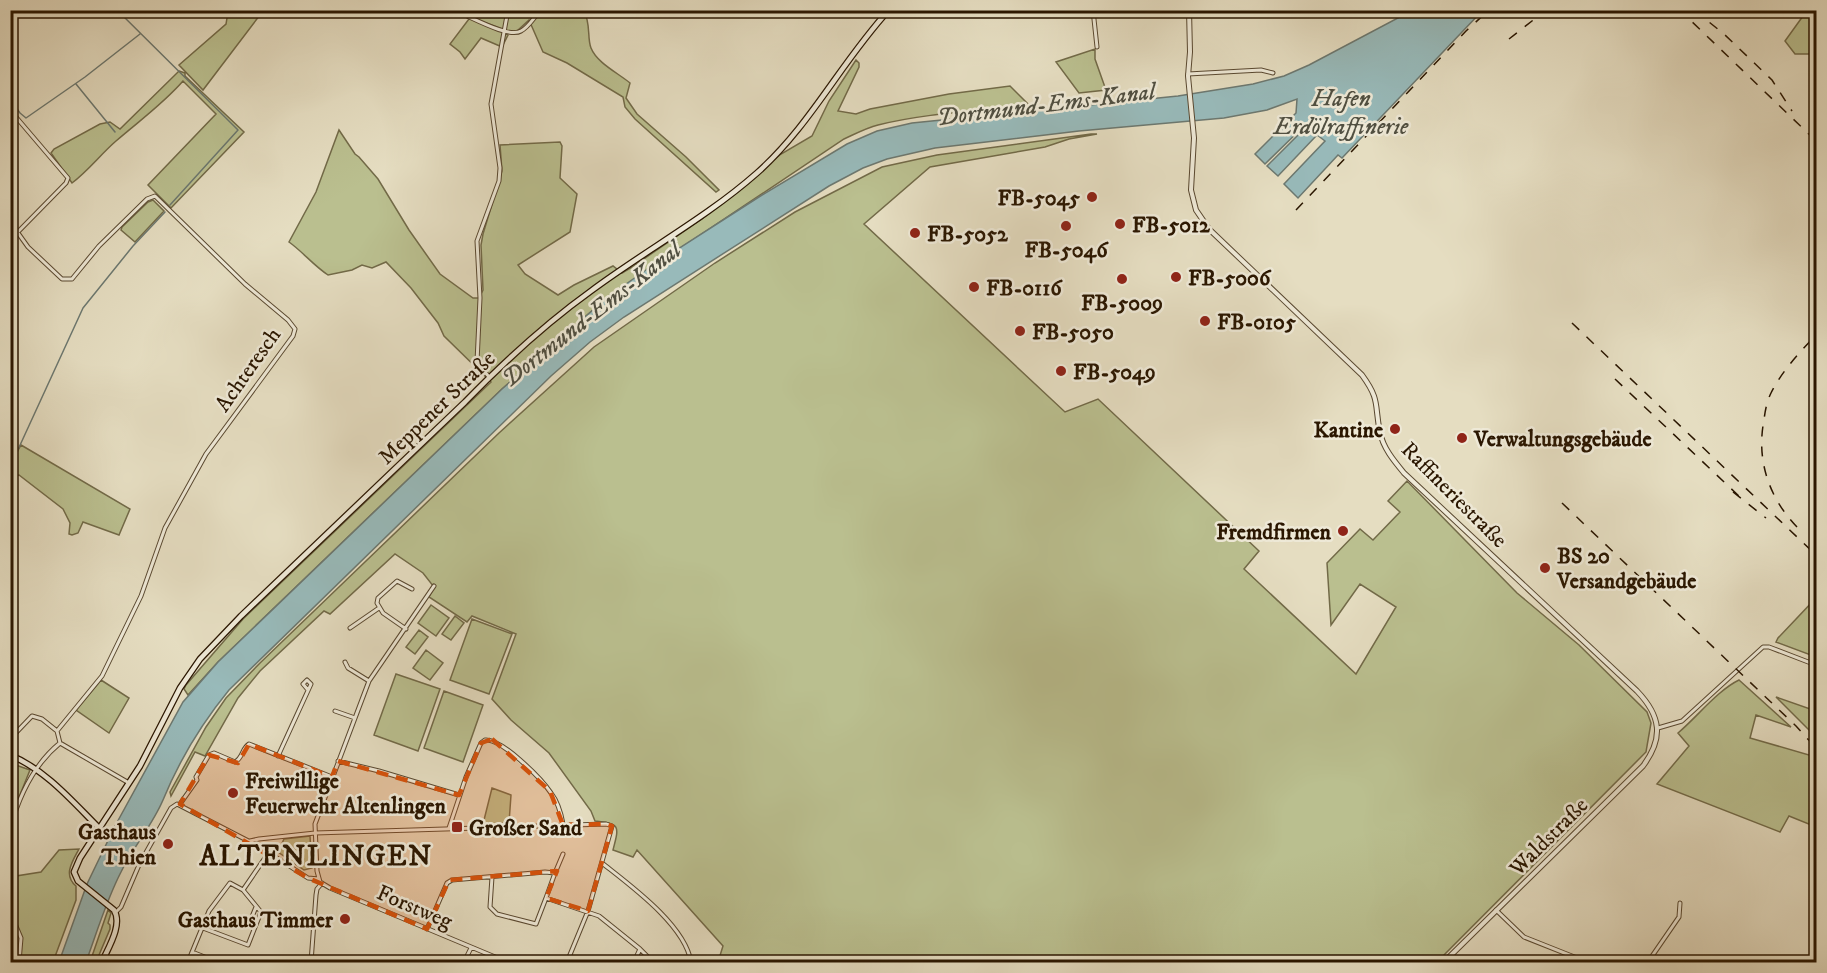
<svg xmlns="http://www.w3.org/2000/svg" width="1827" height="973" viewBox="0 0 1827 973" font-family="'IM FELL DW Pica',serif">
  <rect width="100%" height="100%" fill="#e5ddc1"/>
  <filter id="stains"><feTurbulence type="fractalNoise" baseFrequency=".00333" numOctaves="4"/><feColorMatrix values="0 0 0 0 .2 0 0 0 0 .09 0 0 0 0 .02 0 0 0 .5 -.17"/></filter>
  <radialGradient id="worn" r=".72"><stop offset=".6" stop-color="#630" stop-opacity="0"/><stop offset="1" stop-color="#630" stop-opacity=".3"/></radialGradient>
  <path fill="#babf8f" stroke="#726a48" stroke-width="1.5" d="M223 11H263L203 90 179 65 226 24 227 18Z
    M475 11H584C591 24 587 38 591 48 597 63 618 73 630 83L626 98 637 114 686 157 719 190 716 192 635 119 625 107 623 97 567 63 543 52 529 20 517 31H509L480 21 508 35 502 47 481 38 465 59 460 52 450 44Z
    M1798 11H1816V54H1795L1785 41 1803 16Z
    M1095 49V59L1106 90 1079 93 1056 62Z
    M856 60 859 63V67L838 111 856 114 870 109 949 94 1010 86 1029 105C979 111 926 113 878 125 866 128 855 134 844 139L609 296 502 389 218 662 188 695 184 689 186 685 243 619 491 382 444 336 438 323 411 288 386 262 372 268 362 265 352 270 328 275C313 265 303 252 289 242L316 192 339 130 355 154 359 157 378 179 409 230 440 274 473 298H479L483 290 481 245 483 234 502 171 500 145 560 142 562 146 560 178 577 194 570 232 518 265 525 274 558 295 574 285 613 266 622 273 632 267 702 219 781 154 812 136 829 101Z
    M179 71 185 73V76L244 132 171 208 148 185 216 114 183 81C163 104 139 121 116 141 101 154 88 171 72 183L51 153 54 149 100 124 110 122 120 129Z
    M1091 134H1097L1069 139 1045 147 930 167 864 224 1065 412 1098 399 1259 551 1244 569 1356 674 1396 607 1360 584 1331 625 1327 563 1360 529 1373 540 1400 512 1388 501 1407 481 1517 593 1579 645 1647 712 1651 723 1646 752 1437 962H718L723 946 637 850 633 857 613 850C619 827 621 823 595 821L591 811 549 753 511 720 492 699 516 634 472 616 467 622 429 597 434 587 423 573 395 554 330 614 324 611 260 671 238 698 205 756 195 752 171 796 170 792 206 727 226 698 260 663 499 433 594 347 715 263 795 212 882 167 937 155Z
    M153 200 164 211 135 242 121 230 122 227 148 202Z
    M21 445 130 509 119 535 83 522 78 533 72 535 69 534 70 523 63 509 19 475 11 476V463Z
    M1816 598V657L1776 642 1778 638Z
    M431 605 449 618 436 636 418 623Z
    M455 616 464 623 451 640 442 634Z
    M472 619 512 634 489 694 450 680Z
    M419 630 428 637 415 654 406 647Z
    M426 650 443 663 430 680 413 668Z
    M396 674 440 689 418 751 374 735Z
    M101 680 129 698 109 733 76 710Z
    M1739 680 1791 727 1756 715 1750 738 1816 757V827L1789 816 1780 832 1657 784 1689 746 1678 733C1697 717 1718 690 1739 680Z
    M444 691 483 705 463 762 424 748Z
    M1776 697 1816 711V737Z
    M10 763 30 770 13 812 11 811Z
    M492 788 511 795 509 823 483 824Z
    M310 836 312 868 304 870 278 852 284 839Z
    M79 849C72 862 63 875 76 886V900L53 962H19L22 938 11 910 10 877 41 872 59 850Z
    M108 910 111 913 108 923 110 925V929L96 962H90Z"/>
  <path fill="#98baba" stroke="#6c7870" stroke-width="1.5" d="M1411 11H1482L1342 158 1338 155 1298 198 1284 184 1325 141 1317 135 1278 176 1267 166 1307 126 1306 124 1265 164 1255 154 1296 113 1297 99 1267 110 1224 118 1079 131 935 148 887 159 863 168 829 186 624 317 590 342 551 376 229 690C202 723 179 761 163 800 152 826 133 847 121 872 106 901 97 932 86 962H59L87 884 115 826 183 702 218 662 502 389 609 296 653 265 762 195 847 144 877 131 912 123 1178 96 1253 84 1284 76 1309 65Z"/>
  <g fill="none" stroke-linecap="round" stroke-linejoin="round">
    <path stroke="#6c7870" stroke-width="1.5" d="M117 10 238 130 170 205
      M76 84 115 132
      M10 99 20 113 26 118 85 77 140 34
      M10 467 83 308 133 246 165 212"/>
    <g stroke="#594830" stroke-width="5">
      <path id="minor" d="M453 10C468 15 508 39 521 31 529 27 534 17 541 10
        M1093 10 1097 47
        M1188 74 1261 70 1273 73
        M10 110 68 178 66 183 10 240
        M18 233 28 247 62 279H72L99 246 147 199 155 196 245 284 288 320 295 329 293 336 206 454 165 528 141 596 102 676 57 731
        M489 377 477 362 480 298 477 241 499 181 500 168 491 104 508 10
        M434 586 369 681 315 824 317 871 320 882 330 888 507 962
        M350 628 379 608
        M406 629 383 613 377 603 378 598 397 581 412 589
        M345 662 348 668 369 681
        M335 711 355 718
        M1658 728 1682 721 1763 647H1769L1816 665
        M10 739 32 716 42 719 57 731 60 743
        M278 756 311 684 307 680 303 684 308 690
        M338 761 379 771 459 795
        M180 804 197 780 196 777 209 755 214 753 235 762C243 758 242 748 249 744L332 777
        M449 828 466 777 481 743 485 740C501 738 541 778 551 793 558 802 561 813 563 824
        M10 829C19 796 33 765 60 743L129 783
        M250 841 259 839 315 833 606 824 612 826 588 911 567 962
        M602 863C631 886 685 925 691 962
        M555 873 563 854
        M492 877 490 907 497 914 536 924 546 898
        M1496 910 1524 937 1587 962
        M10 912 21 938 19 962
        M116 912 121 907 139 865 171 808 177 804 260 847 308 878 319 879
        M255 927 249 924 256 907
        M203 928 248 945 261 912 243 890
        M427 929 447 883 452 880 545 872 555 873 546 898 599 916 640 949 634 962
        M640 949 653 962
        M192 952 217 962
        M188 962 209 911 230 883 243 890 269 852
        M311 962 316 895 317 889 322 883
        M464 962 471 948
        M1648 962 1679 917 1680 903"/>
    </g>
    <g stroke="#594830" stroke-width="6">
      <path id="tertiary" d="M1189 10 1190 52 1188 76 1194 138 1191 190 1196 210 1209 229 1362 375C1381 401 1374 405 1380 432 1383 448 1394 461 1404 473L1637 691C1661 716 1664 738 1643 766L1444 962"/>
    </g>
    <g stroke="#2a1600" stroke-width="7">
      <path id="secondary" d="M10 755C46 770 72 801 99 828
        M102 962C108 948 123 925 114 910L78 881 74 872 80 858 140 766 180 688 200 659 241 616 465 402C504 362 545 324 591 291 646 250 706 218 757 173 811 125 841 62 889 10"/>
    </g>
    <use href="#minor" stroke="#eee9d7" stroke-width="3"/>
    <use href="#tertiary" stroke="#eee9d7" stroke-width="4"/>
    <use href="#secondary" stroke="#eee9d7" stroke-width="4.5"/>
    <path stroke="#2a1600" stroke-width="1.5" stroke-dasharray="10 10" stroke-linecap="butt" d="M1677 10 1686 16 1816 141
      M1694 10 1724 34 1772 80 1792 111
      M1509 39 1546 10
      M1296 210 1466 31 1489 10
      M1572 323 1816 555
      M1615 379 1740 497
      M1733 492 1766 518
      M1562 503 1796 726 1816 748
      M1797 527C1769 498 1756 460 1764 420 1765 411 1767 401 1771 393 1782 371 1799 353 1816 335
      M1811 962 1816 955"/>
  </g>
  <path fill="#d5520b" fill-opacity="0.2" stroke="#d5520b" stroke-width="4.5" stroke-dasharray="12 8" stroke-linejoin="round" d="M492 739 550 791 563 825 606 824 612 826 588 911 546 898 557 871 449 880 427 929 308 878 180 804 209 755 238 763 249 744 332 777 338 761 459 795 481 743Z"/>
  <g fill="#8f2418" stroke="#eee9d7" stroke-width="2">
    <circle cx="1092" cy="197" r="6"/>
    <circle cx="1120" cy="224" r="6"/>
    <circle cx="1066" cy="226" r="6"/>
    <circle cx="915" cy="233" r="6"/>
    <circle cx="1176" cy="277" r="6"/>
    <circle cx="1122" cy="279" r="6"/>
    <circle cx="974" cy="287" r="6"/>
    <circle cx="1205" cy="321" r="6"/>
    <circle cx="1020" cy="331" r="6"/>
    <circle cx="1061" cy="371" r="6"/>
    <circle cx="1395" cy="429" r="6"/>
    <circle cx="1462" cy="438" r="6"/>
    <circle cx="1343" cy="531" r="6"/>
    <circle cx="1545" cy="568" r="6"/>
    <circle cx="233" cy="793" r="6"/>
    <rect x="451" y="821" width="12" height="12" rx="3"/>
    <circle cx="168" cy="844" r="6"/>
    <circle cx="345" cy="919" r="6"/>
  </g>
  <g text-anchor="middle" stroke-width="5" stroke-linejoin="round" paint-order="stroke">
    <g font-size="22" font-weight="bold" fill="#2a1600" stroke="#eee9d7" text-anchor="start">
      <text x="1080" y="205" text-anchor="end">FB-5045</text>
      <text x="1132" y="232">FB-5012</text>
      <text x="927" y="241">FB-5052</text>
      <text x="1066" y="257" text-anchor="middle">FB-5046</text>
      <text x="1188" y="285">FB-5006</text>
      <text x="986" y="295">FB-0116</text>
      <text x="1122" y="310" text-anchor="middle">FB-5009</text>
      <text x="1217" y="329">FB-0105</text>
      <text x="1032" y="339">FB-5050</text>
      <text x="1073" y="379">FB-5049</text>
      <text x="1383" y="437" text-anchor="end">Kantine</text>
      <text x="1474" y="446">Verwaltungsgebäude</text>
      <text x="1331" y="539" text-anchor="end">Fremdfirmen</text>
      <text x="1557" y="563">BS 20<tspan x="1557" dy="25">Versandgebäude</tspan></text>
      <text x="245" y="788">Freiwillige<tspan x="245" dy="25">Feuerwehr Altenlingen</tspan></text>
      <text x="469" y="835">Großer Sand</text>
      <text x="156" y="839" text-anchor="end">Gasthaus<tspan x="156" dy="25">Thien</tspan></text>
      <text x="333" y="927" text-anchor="end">Gasthaus Timmer</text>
    </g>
    <g font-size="22" fill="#2a1600" stroke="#eee9d7">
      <text transform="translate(247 369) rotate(-55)" y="8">Achteresch</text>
      <text transform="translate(436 407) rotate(-44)" y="8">Meppener Straße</text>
      <text transform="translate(1455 494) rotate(45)" y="8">Raffineriestraße</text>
      <text transform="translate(1548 836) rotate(-45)" y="8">Waldstraße</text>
      <text transform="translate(415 906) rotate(23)" y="8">Forstweg</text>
    </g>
    <g font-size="24" font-style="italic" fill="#504f41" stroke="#eee9d7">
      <text x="1341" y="106">Hafen<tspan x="1341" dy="28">Erdölraffinerie</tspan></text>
      <text transform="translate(1046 104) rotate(-7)" y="8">Dortmund-Ems-Kanal</text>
      <text transform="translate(591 314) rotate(-38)" y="8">Dortmund-Ems-Kanal</text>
    </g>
    <g font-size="28" font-weight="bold" letter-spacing="1.5" fill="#2a1600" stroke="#eee9d7">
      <text x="316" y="865">ALTENLINGEN</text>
    </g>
  </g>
  <rect width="1827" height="973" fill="none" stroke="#e5ddc1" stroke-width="36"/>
  <rect x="12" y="12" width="1803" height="949" fill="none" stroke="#2a1600" stroke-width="3"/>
  <rect x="18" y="18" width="1791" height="937" fill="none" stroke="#2a1600" stroke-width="1.5"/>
  <rect width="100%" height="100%" filter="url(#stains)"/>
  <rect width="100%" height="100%" fill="url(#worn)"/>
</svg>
